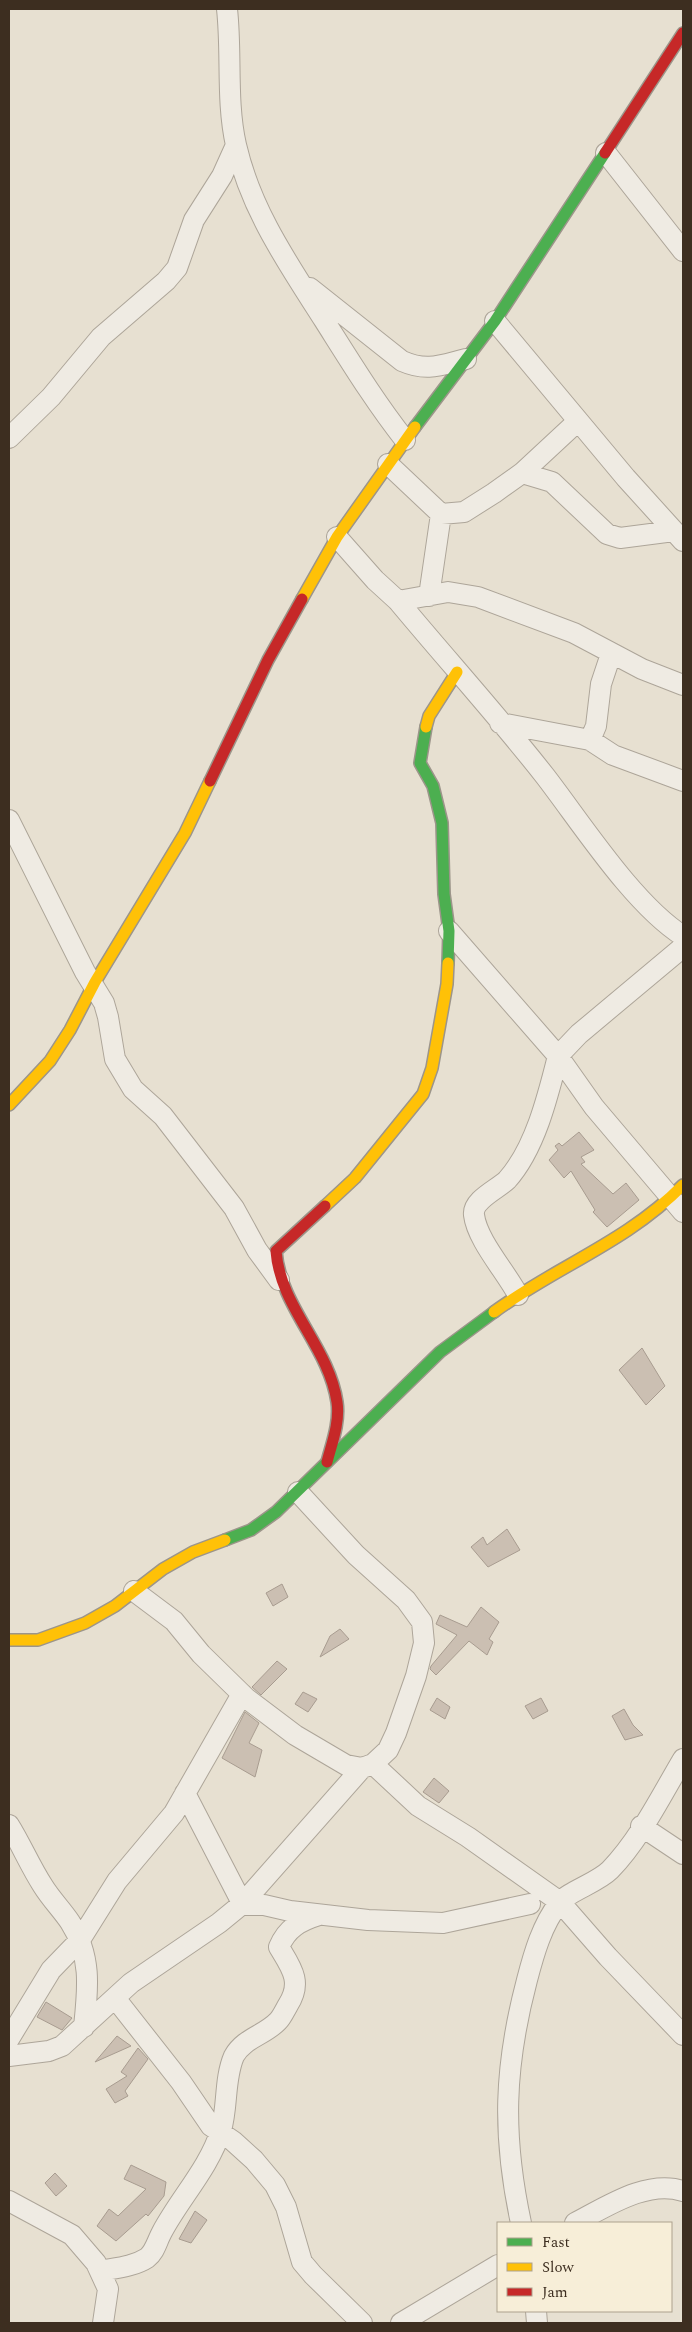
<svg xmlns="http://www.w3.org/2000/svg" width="692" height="2332" viewBox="0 0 692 2332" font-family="Spectral,serif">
  <rect width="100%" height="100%" fill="#e7e0d1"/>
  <path fill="#cbbfb2" stroke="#a89c90" d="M579 1132 594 1150 581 1157 585 1162 581 1164 613 1194 626 1183 639 1200 607 1227 593 1212 595 1210 571 1171 564 1178 549 1160 558 1150 555 1146 559 1143 562 1146Z
    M642 1348 665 1386 646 1405 619 1370Z
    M507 1529 520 1550 488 1567 471 1547 483 1537 487 1545Z
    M282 1584 288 1597 273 1606 266 1593Z
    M481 1607 499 1622 489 1639 493 1642 487 1655 469 1641 436 1675 430 1669 431 1666 457 1635 436 1624 440 1615 467 1627Z
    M340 1629 349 1639 320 1657 330 1636Z
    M277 1661 287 1669 261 1695 252 1687Z
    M303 1692 317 1699 308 1712 295 1704Z
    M437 1698 450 1707 445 1719 430 1710Z
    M541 1698 548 1711 533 1719 525 1706Z
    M624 1709 633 1725 643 1735 625 1740 612 1716Z
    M245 1712 259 1723 249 1743 262 1750 255 1777 222 1758Z
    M434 1778 449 1791 439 1803 423 1792Z
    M46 2002 72 2018 62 2030 37 2017Z
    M117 2036 131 2046 95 2062Z
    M138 2048 148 2059 125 2091 128 2096 115 2103 106 2089 127 2076 121 2072Z
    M131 2165 166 2182 164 2196 148 2216 146 2214 116 2241 97 2226 109 2209 118 2216 146 2189 124 2179Z
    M55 2173 67 2186 56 2196 45 2183Z
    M195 2211 207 2220 191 2243 179 2239Z"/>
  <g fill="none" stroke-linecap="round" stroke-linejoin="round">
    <g stroke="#ada599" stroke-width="22">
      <path id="street" d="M227 9C232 54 226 101 236 145 251 211 289 265 324 320 350 361 375 402 405 440
        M606 153 683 251
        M310 288 402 361C427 372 441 365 466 359
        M495 321 626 478 683 541
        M9 438 51 397 101 337 166 281 177 268 194 220 222 176 236 145
        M388 464 441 514 464 512 494 493 522 473 578 421
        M522 473 552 482 607 534 620 538 674 531
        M337 537 375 580 398 601C447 660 498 716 545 776 582 824 633 904 683 936
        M429 596 441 514
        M398 601 448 592 478 597 574 633 642 669 683 685
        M500 723 590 740 613 755 683 781
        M590 740 596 726 601 684 611 654
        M9 820 85 972 104 1003 108 1017 115 1059 133 1089 163 1116 234 1208 257 1250 279 1280
        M449 931 558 1056C548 1096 535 1149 507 1180 498 1189 472 1200 474 1215 477 1240 506 1272 518 1295
        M683 947 579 1034 558 1056 594 1107 683 1212
        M134 1591 174 1621 201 1654 246 1698 295 1735 346 1765 362 1768
        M373 1764 418 1806 468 1837 560 1902 608 1957 683 2035
        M185 1793 242 1903
        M9 1825C21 1844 30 1866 43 1886 51 1899 62 1910 70 1922 92 1956 88 1989 84 2027
        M641 1826 683 1854
        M241 1905H264L290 1911 368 1920 443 1923 530 1904
        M115 1998 181 2082 211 2126 233 2141 254 2160 275 2185 286 2207 302 2262 313 2275 362 2323
        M9 2039 51 1970 80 1940 117 1881 174 1813 242 1694
        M9 2056 49 2051 62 2046 131 1983 219 1923 241 1905 362 1768 373 1764 388 1750 396 1733 416 1676 424 1643 422 1622 406 1600 356 1555 298 1492
        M9 2201 72 2235 96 2263 108 2289 103 2323
        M521 2223C502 2135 504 2067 527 1980 534 1953 542 1925 559 1903 569 1891 597 1883 610 1870 640 1839 661 1796 683 1759
        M575 2223C606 2207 647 2179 683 2191
        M100 2271C115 2268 133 2267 147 2258 155 2252 157 2241 162 2232 180 2198 209 2168 221 2130 228 2107 224 2079 234 2056 244 2038 265 2035 278 2021 282 2017 285 2010 288 2005 303 1982 291 1967 279 1947 287 1928 300 1921 319 1915
        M536 2311 537 2323
        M401 2323 498 2265"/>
    </g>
    <g stroke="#9c958a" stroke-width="14">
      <path id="fast" d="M415 427 495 321 605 153
        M426 727 420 763 433 786 442 823 444 894 449 931 448 963
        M225 1540 251 1530 276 1512 440 1352 494 1312"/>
    </g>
    <g stroke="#9c958a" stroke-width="14">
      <path id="slow" d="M302 599 337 537 415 427
        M426 727 429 716 457 672
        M9 1105 50 1061 70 1030 95 982 185 833 210 781
        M325 1206 355 1178 423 1094 432 1068 447 984 448 963
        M494 1312C557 1266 627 1242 683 1185
        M9 1640H38L85 1623 115 1606 163 1569 193 1552 225 1540"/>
    </g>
    <g stroke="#9c958a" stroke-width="14">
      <path id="jam" d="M605 153 683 33
        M210 781 268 660 302 599
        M325 1206 276 1251C280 1307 329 1347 337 1402 340 1422 332 1443 327 1462"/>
    </g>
    <use href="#street" stroke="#efebe3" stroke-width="20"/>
    <use href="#fast" stroke="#4caf50" stroke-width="11"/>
    <use href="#slow" stroke="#ffc107" stroke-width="11"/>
    <use href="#jam" stroke="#c62828" stroke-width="11"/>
  </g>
  <rect width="692" height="2332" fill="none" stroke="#3d2e20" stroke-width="20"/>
  <rect x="497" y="2222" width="175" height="90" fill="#f7eed8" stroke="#ada18e"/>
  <rect x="507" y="2238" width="25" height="8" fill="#4caf50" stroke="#ada18e"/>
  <text x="542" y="2247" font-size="15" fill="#3d2e20">Fast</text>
  <rect x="507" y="2263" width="25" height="8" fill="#ffc107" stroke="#ada18e"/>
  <text x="542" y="2272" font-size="15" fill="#3d2e20">Slow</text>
  <rect x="507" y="2288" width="25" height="8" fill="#c62828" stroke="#ada18e"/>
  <text x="542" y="2297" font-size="15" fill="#3d2e20">Jam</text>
</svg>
